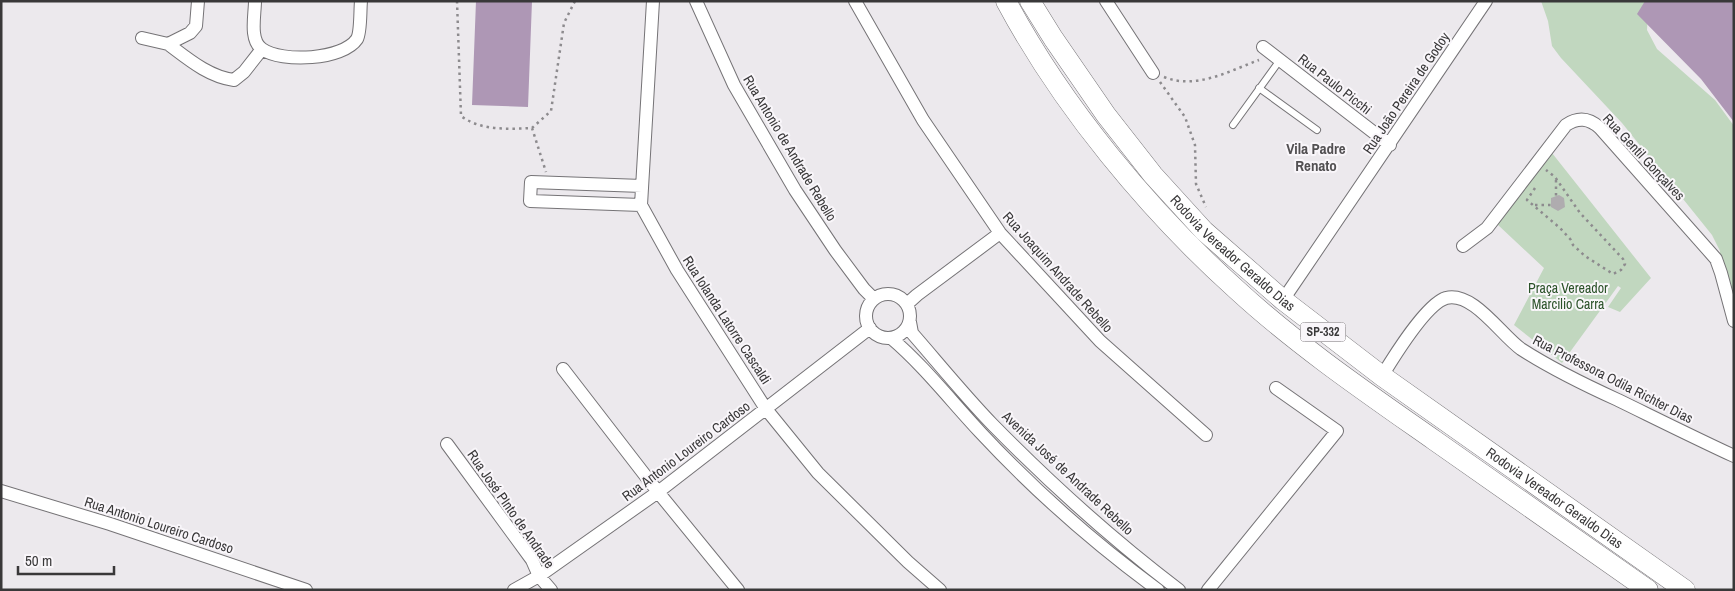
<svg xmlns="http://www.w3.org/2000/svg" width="1735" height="591" viewBox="0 0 1735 591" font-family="'Archivo Narrow',sans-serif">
  <rect width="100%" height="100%" fill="#ece9ed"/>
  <path fill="#c1d7bf" d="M1541 1H1654L1648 12 1647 30 1657 49 1715 100 1734 126V309L1720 278V251L1712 235 1622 123 1561 58 1552 46 1548 21Z
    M1552 153 1651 278 1620 312 1608 307 1621 288 1618 286 1562 363 1514 325 1544 268 1497 224Z"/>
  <path fill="#ae97b5" d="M476 1H532L528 107 472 105Z
    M1645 1H1734V122L1701 79 1637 14Z"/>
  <path fill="#afacaf" d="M1559 195 1564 198 1565 207 1558 211 1551 207V198Z"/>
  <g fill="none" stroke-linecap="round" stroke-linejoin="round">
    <g stroke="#757376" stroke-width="8">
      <path id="service" d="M1259 88 1317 130
        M1233 125 1280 60"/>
    </g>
    <g stroke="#757376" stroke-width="14">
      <path id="minor" d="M255 1C255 15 249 40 262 49 282 63 343 60 357 39 361 32 360 11 361 1
        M653 1 641 205 677 270 766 409 818 473 908 562 940 590
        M696 1 734 85 795 190 835 250 864 289 874 299
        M855 1 923 120 1000 233 1100 341 1206 435
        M1106 1 1153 73
        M142 38 168 44 190 33 196 26 198 1
        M168 44C188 59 209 77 234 80L244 72 262 49
        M1263 47 1390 145
        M641 205 530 201 531 182 642 186
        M1463 246 1487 228 1566 125C1578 117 1589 118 1600 128L1716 259 1721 273 1734 321
        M866 316a22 22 0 1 1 44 0a22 22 0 1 1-44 0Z
        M1283 300 1486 1
        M907 304 917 295 1000 233
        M910 322 912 333C939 364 965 396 993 425 1051 484 1113 540 1179 590
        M891 338C923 365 951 401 980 432 1034 490 1094 543 1158 590
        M563 369 658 492 738 590
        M1382 376C1393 358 1426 304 1446 298 1473 291 1501 335 1521 349 1552 369 1585 385 1618 400 1657 419 1695 438 1734 456
        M447 444 532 560 539 576 551 590
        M1 491 110 524 306 590
        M514 590 539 576 658 492 870 328
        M1208 590 1337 431 1276 388"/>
    </g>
    <g stroke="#757376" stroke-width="21">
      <g id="primary">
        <path d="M1006 1C1062 106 1149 211 1237 290 1298 346 1367 393 1434 440 1506 490 1577 540 1648 590"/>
        <path id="s1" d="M1030 1 1053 38 1106 115 1153 175 1204 231 1283 300 1382 376 1685 590"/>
      </g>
    </g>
    <path stroke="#8d8b8e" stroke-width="2.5" stroke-dasharray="2.5 4" stroke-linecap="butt" d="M457 1 461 116C481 131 508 129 532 128L551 111 564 23 575 1
      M1164 77C1196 90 1229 71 1259 60
      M1160 82 1185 117 1195 145 1196 184 1206 207
      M532 128 546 172
      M1556 180V196
      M1535 188 1527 200 1560 228 1571 240 1573 245 1585 256 1613 274 1621 270 1625 264 1623 259 1580 213 1555 177 1546 170
      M1535 205H1551"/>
    <use href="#service" stroke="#fff" stroke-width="6"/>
    <use href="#minor" stroke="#fff" stroke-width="12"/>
    <use href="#primary" stroke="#fff" stroke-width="20"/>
  </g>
  <g text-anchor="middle" stroke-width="4" stroke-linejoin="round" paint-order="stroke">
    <rect fill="#f9f6fa" stroke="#737173" stroke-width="1" x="1300.5" y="322.5" width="45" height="19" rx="4"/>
    <g font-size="12" font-weight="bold" fill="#393839">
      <text x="1323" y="336">SP-332</text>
    </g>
    <g font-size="14" fill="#393839" stroke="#f9f6fa">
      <text transform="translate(1335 84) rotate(38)" y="5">Rua Paulo Picchi</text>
      <text transform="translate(1406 93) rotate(-56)" y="5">Rua João Pereira de Godoy</text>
      <text transform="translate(790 148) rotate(59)" y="5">Rua Antonio de Andrade Rebello</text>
      <text transform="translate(1644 157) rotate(47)" y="5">Rua Gentil Gonçalves</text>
      <text dy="5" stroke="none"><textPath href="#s1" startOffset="325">Rodovia Vereador Geraldo Dias</textPath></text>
      <text transform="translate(1058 272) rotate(48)" y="5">Rua Joaquim Andrade Rebello</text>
      <text transform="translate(727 320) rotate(57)" y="5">Rua Iolanda Latorre Cascaldi</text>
      <text transform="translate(1613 379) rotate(27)" y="5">Rua Professora Odila Richter Dias</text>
      <text transform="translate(686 451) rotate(-37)" y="5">Rua Antonio Loureiro Cardoso</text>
      <text transform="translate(1068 473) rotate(43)" y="5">Avenida José de Andrade Rebello</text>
      <text dy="5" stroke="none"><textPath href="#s1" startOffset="730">Rodovia Vereador Geraldo Dias</textPath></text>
      <text transform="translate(511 509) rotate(55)" y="5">Rua José PInto de Andrade</text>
      <text transform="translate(159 525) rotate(18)" y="5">Rua Antonio Loureiro Cardoso</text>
    </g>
    <g font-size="14" fill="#2b5229" stroke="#f9f6fa">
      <text x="1568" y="293">Praça Vereador<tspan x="1568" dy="16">Marcilio Carra</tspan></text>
    </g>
    <g font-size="15" font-weight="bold" fill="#525052" stroke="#f9f6fa">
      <text x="1316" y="154">Vila Padre<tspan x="1316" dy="17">Renato</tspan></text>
    </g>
  </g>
  <rect width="1735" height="591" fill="none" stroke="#393839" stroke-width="5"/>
  <path d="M18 566v8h96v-8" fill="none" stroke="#393839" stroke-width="2.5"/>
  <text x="25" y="566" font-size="15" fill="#393839" stroke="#f9f6fa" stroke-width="4" paint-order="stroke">50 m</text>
</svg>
